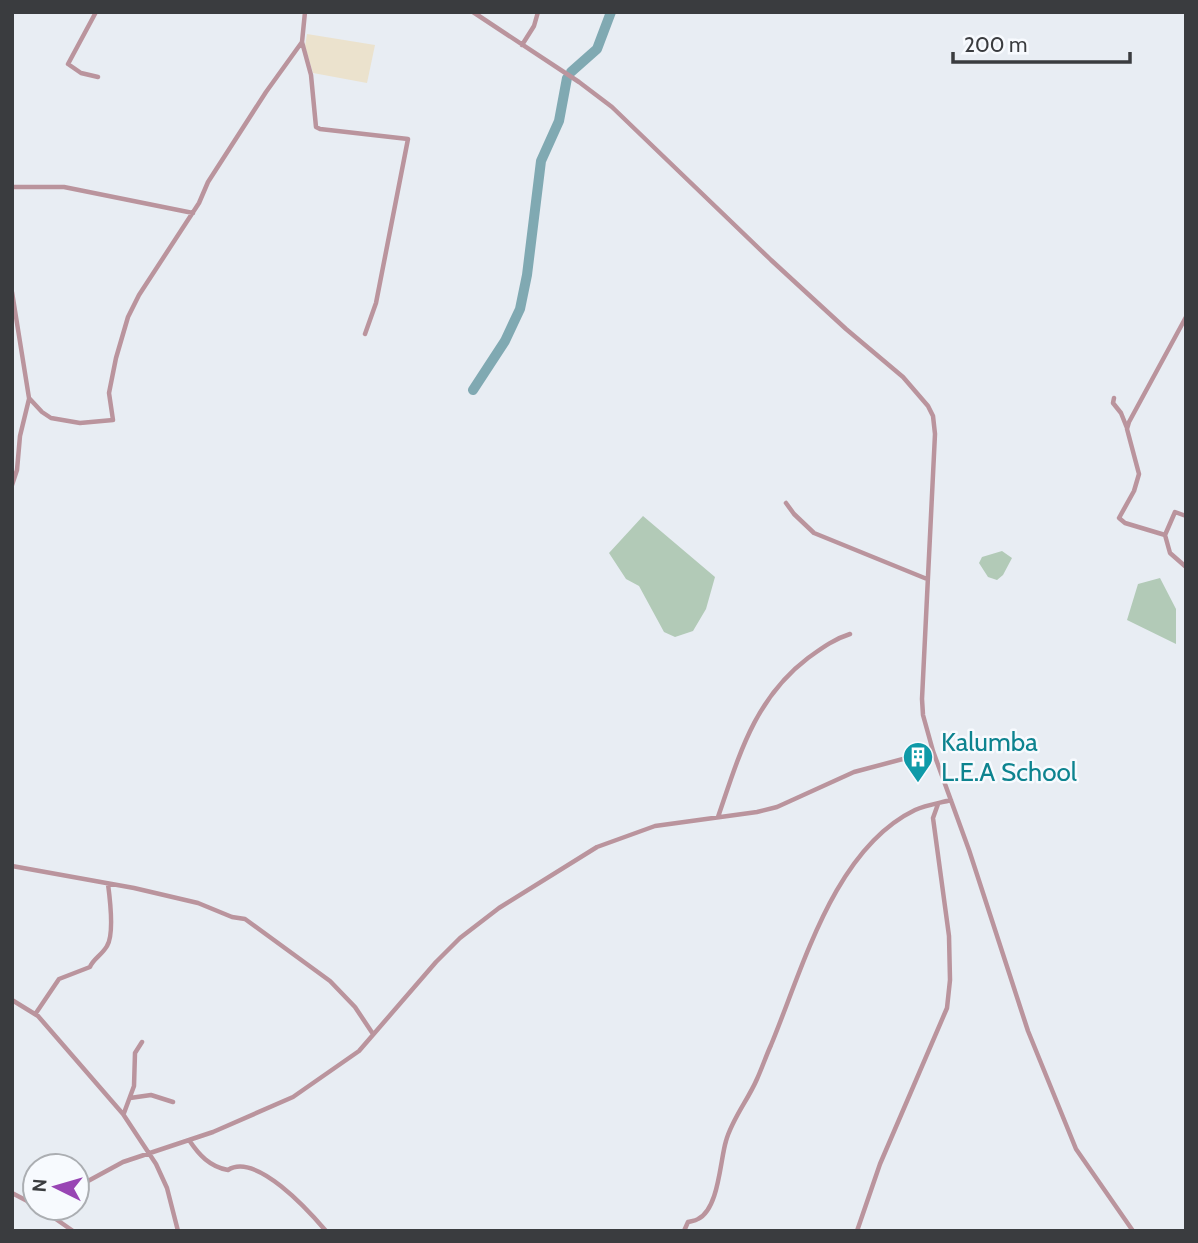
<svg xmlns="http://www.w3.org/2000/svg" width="1198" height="1243" viewBox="0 0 1198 1243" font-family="Cabin,sans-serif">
  <rect width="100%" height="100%" fill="#e8edf3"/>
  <path fill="#ebe2cd" d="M307 34 375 45 367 83 313 73 305 46Z"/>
  <path fill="#b2cab7" d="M643 516 715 577 706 609 693 631 675 637 664 632 639 586 626 579 609 553Z
    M1002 551 1012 558 1003 575 997 580 988 577 979 563 982 557Z
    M1160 578 1176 609V644L1127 620 1138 584Z"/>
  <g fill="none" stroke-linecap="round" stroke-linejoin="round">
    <path stroke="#80a9b2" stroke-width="10" d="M571 72 597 49 611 12
      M473 390 505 341 520 309 527 275 541 161 559 121 567 78"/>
    <path stroke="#ba949d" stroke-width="4.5" d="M96 12 68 64 81 73 98 77
      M305 12 302 42 311 75 316 127 320 129 408 139 376 303 365 334
      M473 12 579 82 612 107 771 260 846 329 903 377 928 406 933 416 935 434 922 699 923 715 933 751 969 850 1028 1031 1076 1149 1133 1231
      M522 45 534 26 538 12
      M12 187H64L193 213
      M12 292 29 398 42 412 51 418 80 423 113 420 109 393 116 358 128 317 139 295 199 203 208 182 266 92 302 42
      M1186 317 1129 422 1127 429 1139 474 1134 491 1119 518 1125 523 1165 535 1170 553 1186 567
      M1114 398 1113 403 1121 413 1127 428
      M12 485 17 470 20 436 29 399
      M786 503 794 514 814 533 927 579
      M1165 535 1175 512 1186 516
      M718 817C739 756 754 699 808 658 822 648 834 639 850 634
      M12 866 134 888 198 903 232 917 245 919 330 981 355 1007 373 1034
      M12 1000 38 1016 123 1114 156 1164 167 1188 178 1231
      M36 1013 59 979 90 967C93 959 102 955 107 946 114 935 110 899 108 884
      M130 1098 151 1095 173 1102
      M124 1113 134 1086 135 1053 142 1042
      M189 1140C199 1155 210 1167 228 1170 256 1152 309 1211 326 1231
      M77 1187 123 1162 213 1132 293 1097 359 1051 436 962 460 938 499 908 597 847 655 826 757 812 777 807 854 772 933 751
      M12 1193 35 1205
      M40 1208 73 1231
      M684 1231 688 1222C691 1221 695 1221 698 1219 719 1209 720 1160 726 1141 732 1119 748 1100 757 1079 762 1068 766 1056 771 1045 803 968 834 849 915 810 926 805 940 803 951 800
      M857 1231 880 1164 947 1008 950 980 949 936 933 818 938 804"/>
  </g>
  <defs>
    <g id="building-pin" transform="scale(1.575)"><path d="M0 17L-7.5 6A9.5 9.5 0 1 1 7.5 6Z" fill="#0f9aa8" stroke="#f7fafe"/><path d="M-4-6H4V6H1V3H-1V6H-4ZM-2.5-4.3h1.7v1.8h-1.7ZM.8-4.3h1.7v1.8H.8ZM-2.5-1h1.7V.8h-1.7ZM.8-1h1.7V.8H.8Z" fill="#fff"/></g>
  </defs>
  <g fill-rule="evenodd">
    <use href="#building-pin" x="918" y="757"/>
  </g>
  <g text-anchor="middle" stroke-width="5" stroke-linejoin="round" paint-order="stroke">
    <g font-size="26" fill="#0d838f" stroke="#f7fafe" text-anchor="start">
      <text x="941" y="751">Kalumba<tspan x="941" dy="30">L.E.A School</tspan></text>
    </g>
  </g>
  <rect width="1198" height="1243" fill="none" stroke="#3a3c3f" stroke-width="28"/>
  <g transform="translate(56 1187) rotate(275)"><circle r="33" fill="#f7fafe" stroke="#abaeb2" stroke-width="2"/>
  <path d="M0-5L12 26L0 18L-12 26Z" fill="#9845b4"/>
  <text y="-10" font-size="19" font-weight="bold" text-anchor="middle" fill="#3a3c3f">N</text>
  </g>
  <path d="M953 52v10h177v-10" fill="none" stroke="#3a3c3f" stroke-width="3.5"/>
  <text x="964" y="52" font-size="21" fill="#3a3c3f" stroke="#f7fafe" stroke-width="5" paint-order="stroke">200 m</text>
</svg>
